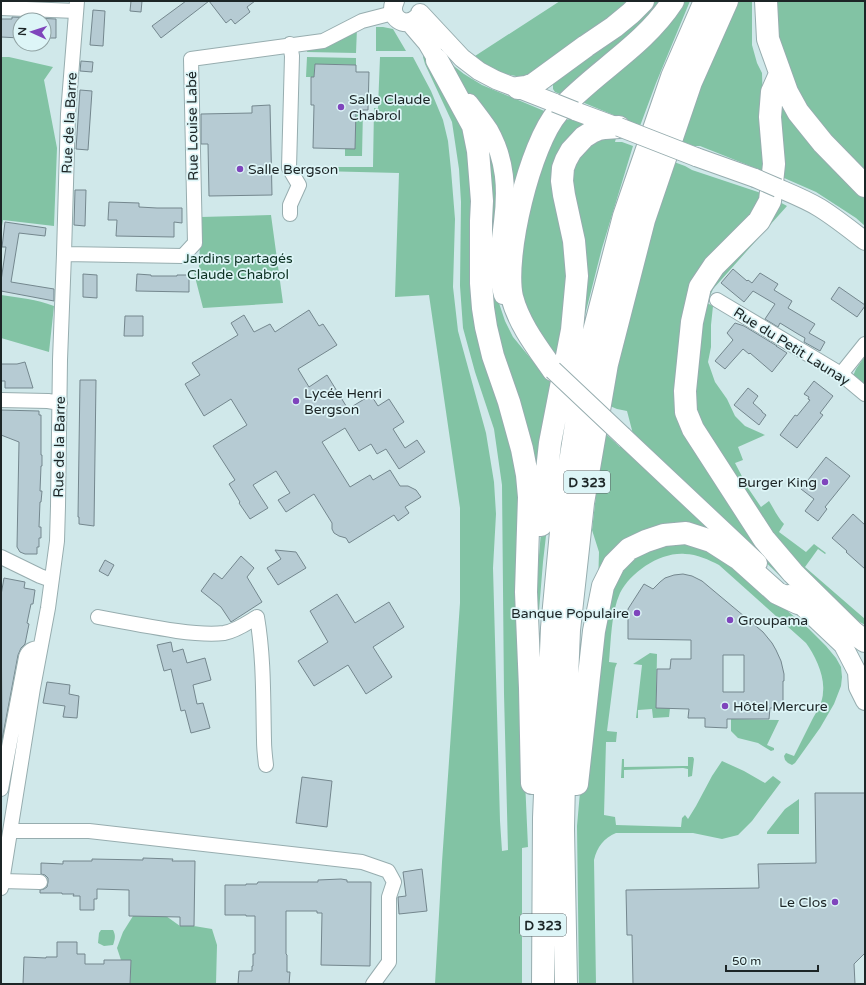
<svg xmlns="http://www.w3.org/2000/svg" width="866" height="985" viewBox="0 0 866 985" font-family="'Varela Round',sans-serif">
  <rect width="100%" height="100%" fill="#d0e8ea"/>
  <path fill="#82c3a4" d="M560 1H635L537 71 521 77 501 73 487 68 475 56Z
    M652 1H665L568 97 555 92 553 89V82Z
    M678 1H690L656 83 640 126 582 102Z
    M738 1H752V45L757 63 762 73 765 172 700 146H694L681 141 697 96Z
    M776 1H865V172L810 113 782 64 775 26Z
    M376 27H383L393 29 406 51H376Z
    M357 28 356 53 307 52V48Z
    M424 54 465 127 475 222 518 460 520 669 528 847 522 848V984H435L442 862 460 603V508L429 295 395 297 399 173 319 171 321 167H373L374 108H378L380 57H413L431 91 443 120 448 141 451 170 455 219 453 287 458 331 486 433 494 482 496 514 493 568 500 821 502 851 508 850 504 694 502 485 494 429 475 372 463 328 460 286 461 202 459 169 452 122 425 64 423 57Z
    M1 57H9L53 67 44 80 57 148 54 226 3 220 1 232Z
    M307 57 356 58V65L315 64 314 77H306Z
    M450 63 464 74 482 85 549 113 507 234 509 182 464 93Z
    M778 101 786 111 865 191V226L856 218 816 192 775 174Z
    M356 110H363L362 156H345V148Z
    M570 117 588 123 569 143 570 241 561 365 522 311 516 250 544 157 562 118 568 120Z
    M617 134 615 142H622L633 146 602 248 585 315 571 374 566 171 579 148Z
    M481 137 490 146 498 190 495 291 505 321 513 337 536 365 551 379 538 492 498 361Z
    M674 162 685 166 692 170 761 193 756 211 707 260 678 393 842 635 635 438 633 434 627 411 617 409 610 406 624 338 648 242Z
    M776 200 787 206 713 289 707 303 713 306 711 325V347L708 362 715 382 727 399 735 416 745 426 765 435 738 447 743 460 735 463 748 488 761 507 769 501C774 509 778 518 784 524L779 532 806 552 814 544 826 553 825 554 818 549 805 567 865 619V625L844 613 836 605 742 499 691 402 704 291Z
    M271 215 283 303 203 308 194 273 199 267 201 217Z
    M1 295C20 298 36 299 54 306L49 352 1 338Z
    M865 356V386L853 376 856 369Z
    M606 434 620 447 621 444 710 529 659 532 598 587 599 552 592 530 596 495Z
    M550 501 543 562 537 635 536 590 541 532Z
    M689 542 742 567 790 613 809 629 826 646 836 658 841 667 842 677 841 686 834 704 820 728 795 763 792 765 788 763 785 760 784 756 786 753 794 756C800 744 806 732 812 720 817 711 823 702 823 692 825 676 815 655 806 643L719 565C709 560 697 554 685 554 660 552 631 572 620 593 611 613 611 641 609 662L617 663 615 668 607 731 617 732 616 742H606L604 815 615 817 616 825 681 827 682 818 685 815 688 819 696 806 712 776 722 761 744 771 765 783 773 776 781 782 752 821 738 835 722 839 693 833H616C604 838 597 847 594 860L596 984H579L577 826 580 792 609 591 623 566 649 546Z
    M650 653 657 654 656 708H670L669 717 653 718 652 709 638 710V718H636L642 665 633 664Z
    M731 719 779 720 767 745 774 748V750L771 751 758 743 738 738 731 731Z
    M688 757H693L694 759 692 776 688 777V769L683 768 624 770V778H621L622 759H624V767L683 766H688Z
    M799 799V834H767V832L785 809Z
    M133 916H166L180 926H194L212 929 217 945 216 984H130L131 961 121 960 117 948 123 932Z
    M101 930H113C116 935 115 940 113 945L104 946 98 943 99 933Z"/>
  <path fill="#b6cbd3" stroke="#74878e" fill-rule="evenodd" d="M131 1H142L141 12 130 11Z
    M186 1H255L247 7 250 12 235 24 231 19 226 23 209 1 161 38 152 26Z
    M93 10 105 11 103 46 90 45Z
    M12 17 56 19V38H44V20H20V38L1 37V19H12Z
    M81 61 93 62 92 72 80 71Z
    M315 64 356 65V72H369L368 110H356L355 149 313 148 314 105H311V77H314Z
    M80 90 92 91 88 150 76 149Z
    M270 105 272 195 209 196 208 144H201V114L252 113V106Z
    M75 190H86L85 226 74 225Z
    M109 202 139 203V207L157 208H182V223L174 222V237L116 236 117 220H108Z
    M5 222 46 228 45 236 19 233 11 282 54 289V301L1 291V281L6 247H2Z
    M733 269 747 281 748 280 752 283 760 273 778 284 774 290 792 301 788 308 815 324 809 333 825 342 820 351 804 342 805 338 798 334 780 323 778 327 765 319 775 304 753 291 744 302 721 283Z
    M83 274 97 275V298L83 297Z
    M137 274 151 275V276H177V275H189V292L136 291Z
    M839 287 865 305V306L857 317 831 299Z
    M309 310 319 326 323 324 337 345 298 369 309 387 327 375 348 409 371 395 378 406 389 399 404 422 393 429 405 448 417 440 425 452 399 469 386 449 377 454 371 444 359 451 345 428 322 442 350 487 370 475 373 480 390 470 400 486H408L416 490 421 497 405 507 409 513 398 521 394 515 349 543 346 538 339 536 334 533 332 529V523L314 494 286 512 278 500 290 493 276 471 253 485 268 508 250 519 239 503 240 502 229 484 235 480 213 446 247 425 231 399 204 416 185 384 200 375 192 363 238 335 231 323 244 315 254 332 270 324 275 332Z
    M125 316H143V336H124Z
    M735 323 744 326 777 346H776L787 353 772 372 750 353 749 354 743 349 725 369 715 361 733 340 727 333Z
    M25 362 33 388H5V381H1V364H17Z
    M80 380H96L94 526 79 524V517H78Z
    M814 381 833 396 820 413 823 415 797 448 780 435 795 415 797 416 810 400 808 399 809 397 804 394Z
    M748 388 758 396 753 403 762 411V412L766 415 759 425 734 405Z
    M1 410 39 411V415H41V455H42V466H41L40 491H42L41 502H40L39 527H41V538H39V547H37V554H25L20 552 17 547 19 442 1 435Z
    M826 457 850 476 825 507 827 509 818 521 805 511 814 499 801 489Z
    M853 514 865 525V569L846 552 847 551 832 538Z
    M275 550 296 552 306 568 278 585 267 568 281 559Z
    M241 556 254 568 247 577 262 602 231 622 221 607 201 591 214 573 222 579Z
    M105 560 114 565 108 576 99 571Z
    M683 574 692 576 702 581 763 632 772 643 776 650 781 661 784 674V681H783V705H780V708H770L769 719H727V728L705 727V718H688L689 709 656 708 657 669H670L671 659H691V640L628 639V609L644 584 653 589 660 582 665 578 674 575ZM723 655H744V692H723Z
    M4 578 25 582 24 588 35 590 33 604H31L27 623 29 624 25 644 21 648 18 655 2 740 1 595Z
    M337 594 355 623 389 602 404 627 373 647 392 677 366 694 348 665 314 686 298 661 328 642 310 611Z
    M171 642 173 652 183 649 187 663 205 658 211 680 193 685 197 704 203 703 210 728 191 733 185 710 181 711 171 669 164 671 157 645Z
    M47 682 70 685 69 694 79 696 77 718 63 717 65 706 43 703Z
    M302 777 332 781 327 827 296 823Z
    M815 793H865V953L854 964 855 984H633L632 935H627L626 890 759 888 758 864 816 863Z
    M143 858 173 859 172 861H195L194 926H180V917L129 916V890L97 889V899H94V910H80V896H73L74 894H62V893H40V890L44 889 47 887 48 882V878L45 875 41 874V863L63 864V861H92V859L143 860Z
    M422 869 427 911 399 914 398 897 406 896 403 872Z
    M341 879 347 880V882H371L370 966 321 965 322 913H317V911H286V954L287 955V972H290L289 984H238L239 971H252V966H253V954H255V916H246V915H225V885H246V884H257L258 882H318V880Z
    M57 942H77V954H85V964H104V960H131L130 984H23L24 957 46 958V957H57Z"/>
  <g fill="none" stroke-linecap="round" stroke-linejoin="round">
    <g stroke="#97adaf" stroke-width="16">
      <path id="minor" d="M1 8 76 11
        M290 44 292 56 289 168 299 185 290 205V214
        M64 254 183 256 195 243 191 59 323 41 362 21 393 13
        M717 300 841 374 865 394
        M841 374 865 344
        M1 400 48 401 60 403
        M1 557 40 576 51 580
        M98 617C124 622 151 627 177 631 192 633 208 635 224 633 236 631 247 623 257 617 264 658 263 699 264 740 264 749 265 757 266 765
        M1 789 26 657C28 651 33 648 40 648
        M10 831H89L362 862 388 871 394 882 389 897V962L373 984
        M2 881 40 882
        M1 888 33 688 48 608 57 541 58 506 60 360 64 254 68 114 77 1"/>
    </g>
    <g stroke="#97adaf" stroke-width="20">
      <path id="tertiary" d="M395 1C387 17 405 30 418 17
        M420 13 462 58 479 71 496 80 555 103
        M409 22 427 43 437 60 445 71
        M469 103C476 112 483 121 489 130 506 160 507 190 503 222 500 247 496 272 503 295
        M575 111 618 127
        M696 157 755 178
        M778 188C792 194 807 200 820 208 836 218 851 230 865 241
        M623 436 758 563
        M789 594 843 645 857 672 858 687 865 701"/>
    </g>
    <g stroke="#97adaf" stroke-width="24">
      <path id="trunk" d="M766 1 768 39 787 92 798 112 823 143 865 186
        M437 60 473 126 478 151 482 201 481 221V283L483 308 486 327 493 356 509 402 522 449 527 475 529 497 526 592 530 688 532 783
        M780 74 772 92 770 117 774 164 770 201 759 221 714 266 700 287 692 322 685 391 686 412 693 429 764 539 793 573 854 633 865 641
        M518 88 526 87 534 84 586 46 614 27 631 13 643 1
        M553 370C537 347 519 324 512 297 503 256 530 144 558 112 594 72 643 47 673 1
        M541 525 550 443 572 330 577 276 574 241 564 195 562 181 563 168 566 160 571 151 584 137 592 132 599 129 605 128 619 127
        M577 784 594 631 603 586 614 564 629 549 646 541 664 535 686 533 711 541 739 559 777 593 798 603
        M543 984 544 818 552 628 564 500 586 362 624 216 672 77 705 1
        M566 984 563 829 565 728 569 630 583 503 607 364 644 220 691 82 727 1"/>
    </g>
    <use href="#minor" stroke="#fff" stroke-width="14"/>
    <use href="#tertiary" stroke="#fff" stroke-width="18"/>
    <use href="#trunk" stroke="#fff" stroke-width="22"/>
    <g stroke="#97adaf" stroke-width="20" stroke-linecap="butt">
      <path id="tertiary-bridge" d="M555 103 575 111
        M619 127 696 157
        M755 178 778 188
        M553 370 623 436"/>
    </g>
    <use href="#tertiary-bridge" stroke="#fff" stroke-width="18"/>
  </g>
  <g fill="#7f45bc" stroke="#ddf5f7" stroke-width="1.5">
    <circle cx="341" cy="107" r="4"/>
    <circle cx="240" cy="169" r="4"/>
    <circle cx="296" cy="401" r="4"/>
    <circle cx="825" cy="482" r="4"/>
    <circle cx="637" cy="613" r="4"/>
    <circle cx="730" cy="620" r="4"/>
    <circle cx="725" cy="706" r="4"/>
    <circle cx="835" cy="902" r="4"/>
  </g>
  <g text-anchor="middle" stroke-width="3.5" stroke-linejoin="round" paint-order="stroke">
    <g fill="#ddf5f7" stroke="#566365" stroke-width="1">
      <rect x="564" y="471" width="46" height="22" rx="3"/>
      <rect x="520" y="914" width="46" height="22" rx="3"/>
    </g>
    <g font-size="13" font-weight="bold" fill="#1c2526">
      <text x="587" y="487">D 323</text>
      <text x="543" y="930">D 323</text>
    </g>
    <g font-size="14" fill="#1c2526" stroke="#ddf5f7" text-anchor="start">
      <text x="349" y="104">Salle Claude<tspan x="349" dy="16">Chabrol</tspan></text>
      <text x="248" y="174">Salle Bergson</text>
      <text x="304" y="398">Lycée Henri<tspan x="304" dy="16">Bergson</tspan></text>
      <text x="817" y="487" text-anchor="end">Burger King</text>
      <text x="629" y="618" text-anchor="end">Banque Populaire</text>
      <text x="738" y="625">Groupama</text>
      <text x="733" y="711">Hôtel Mercure</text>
      <text x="827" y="907" text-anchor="end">Le Clos</text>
    </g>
    <g font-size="14" fill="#1c2526" stroke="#ddf5f7">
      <text transform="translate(69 123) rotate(-87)" y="5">Rue de la Barre</text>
      <text transform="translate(192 126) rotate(-91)" y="5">Rue Louise Labé</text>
      <text transform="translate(792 346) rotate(32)" y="5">Rue du Petit Launay</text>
      <text transform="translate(59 447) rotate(-89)" y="5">Rue de la Barre</text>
    </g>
    <g font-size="14" fill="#0d3223" stroke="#ddf5f7">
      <text x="238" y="263">Jardins partagés<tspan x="238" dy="16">Claude Chabrol</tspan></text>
    </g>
  </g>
  <rect width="866" height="985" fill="none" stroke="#1c2526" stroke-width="4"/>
  <g transform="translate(32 32) rotate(273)"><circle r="19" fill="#ddf5f7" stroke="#90a2a3"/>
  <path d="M0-3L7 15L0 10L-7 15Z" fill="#7f45bc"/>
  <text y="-6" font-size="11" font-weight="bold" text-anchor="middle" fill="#1c2526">N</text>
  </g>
  <path d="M726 965v6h92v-6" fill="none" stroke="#1c2526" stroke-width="2"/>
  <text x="732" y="965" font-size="12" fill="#1c2526" stroke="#ddf5f7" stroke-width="3" paint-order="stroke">50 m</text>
</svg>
